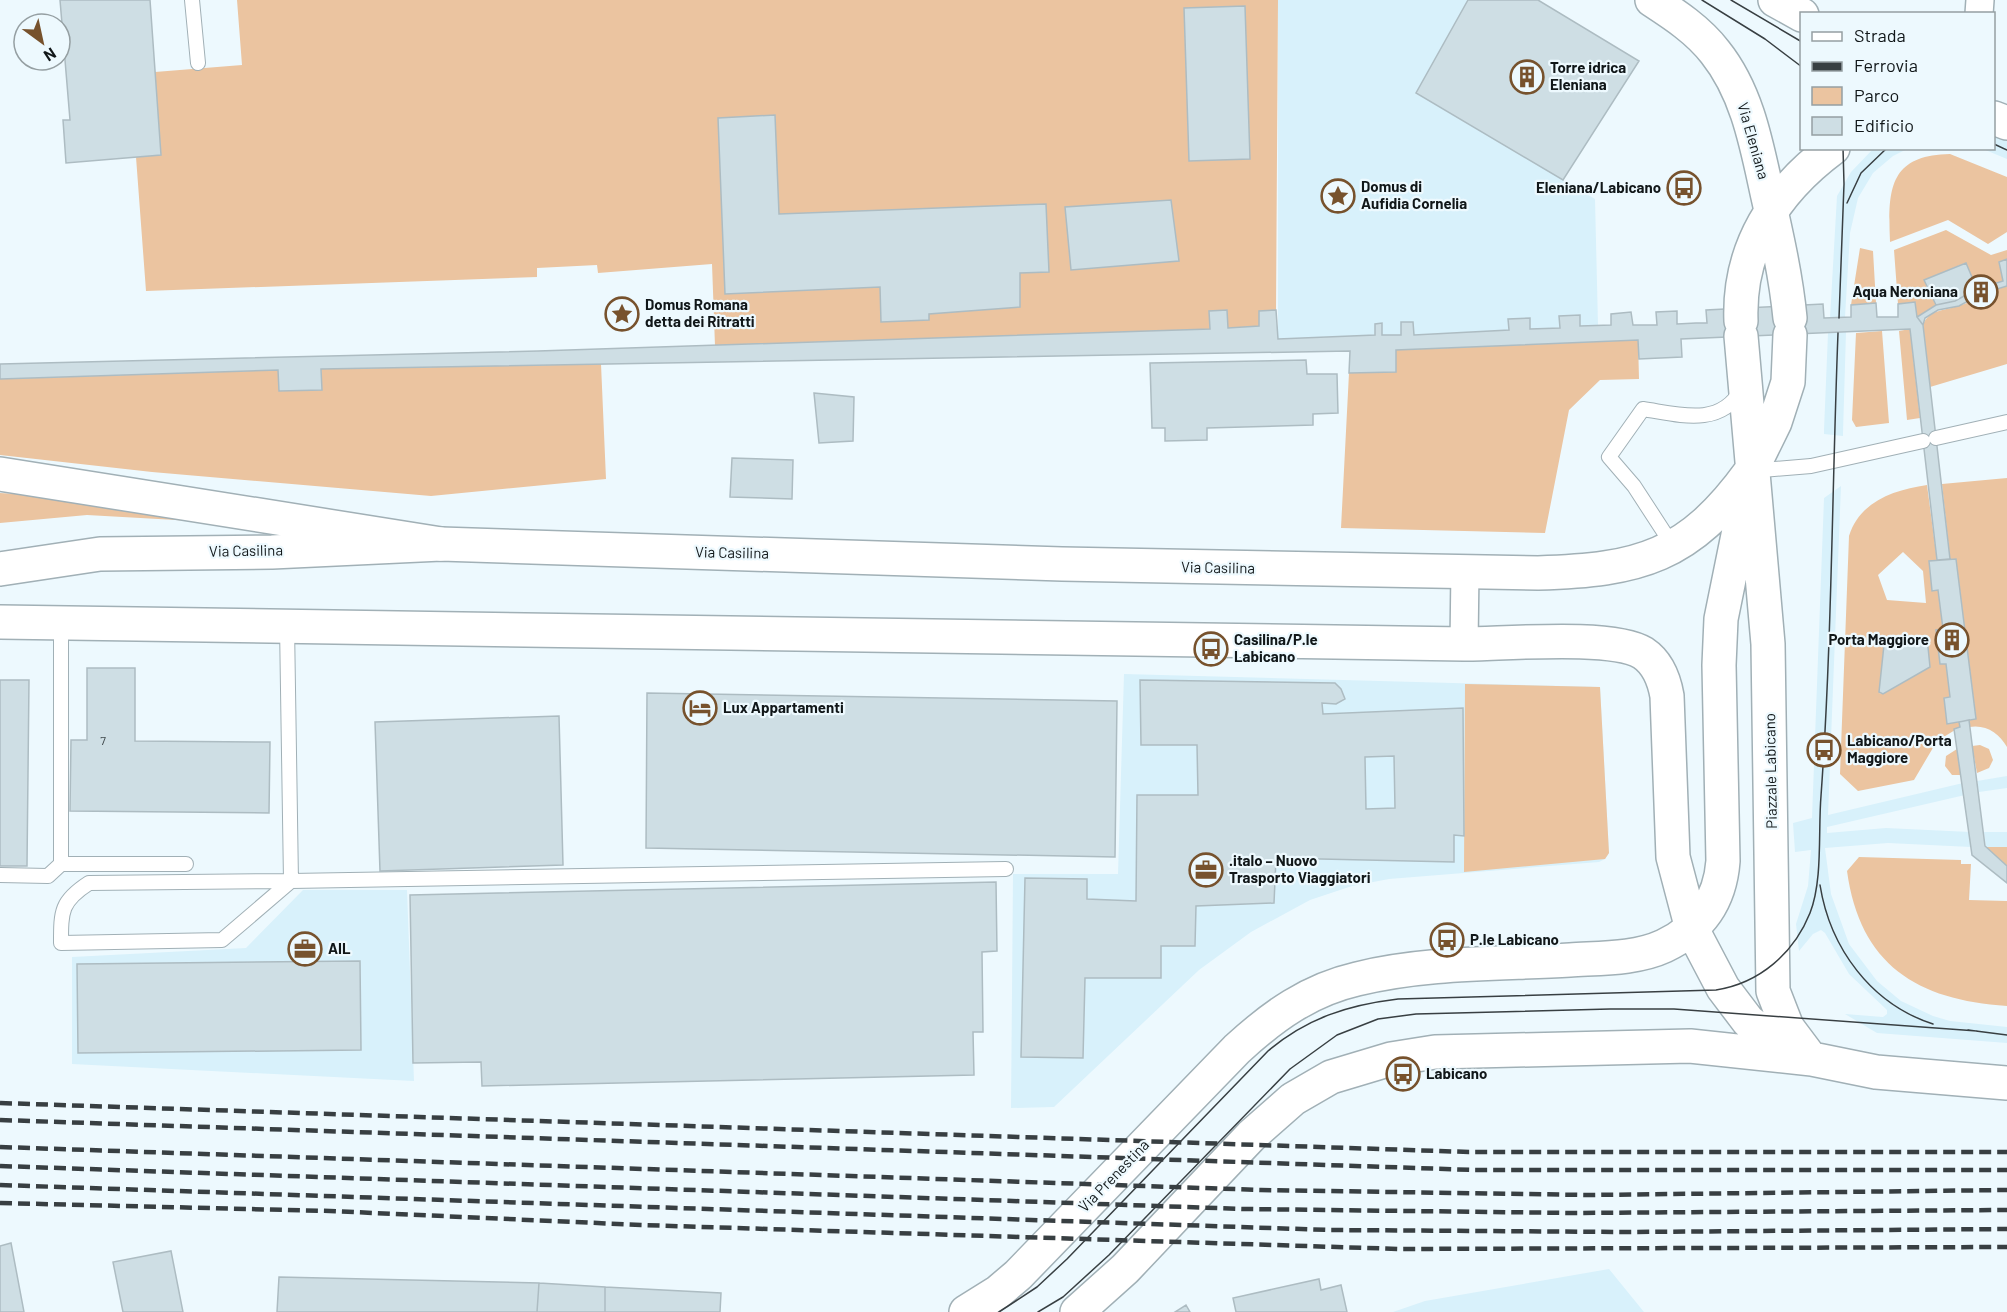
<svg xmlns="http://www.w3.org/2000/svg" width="2007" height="1312" viewBox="0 0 2007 1312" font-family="Barlow,sans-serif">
  <rect width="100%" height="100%" fill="#edf9fe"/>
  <path fill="#d8f1fb" d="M1278 0H1538L1639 61 1563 180 1595 199 1598 325 1580 326V316H1559L1560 328 1530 329 1529 318 1508 319 1509 330 1414 335 1413 322H1401V335H1382V324H1375V335L1278 339Z
    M1994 135 2007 141V159L1983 149 1994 148Z
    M1873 149H1907L1893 156 1873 173 1858 198 1850 233 1845 317 1830 318 1837 196 1851 172Z
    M1846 332 1843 433V436L1824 434V430L1828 333Z
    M1841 486 1828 815 1963 783 1965 795 1827 827V833L1886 828 1970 832 1971 847 1888 843 1825 848 1831 894 1849 944 1877 981 1901 1001 1933 1016 1950 1021 2007 1027V1043L1877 1033 1845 1014 1883 1017 1887 1014V1010L1849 974 1825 933 1821 930 1813 934 1799 951 1796 924 1808 886 1811 850 1795 852 1793 823 1812 818 1824 498Z
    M1124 674 1600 687 1609 853 1605 859 1599 862 1389 879 1352 886 1310 900 1251 932 1199 970 1054 1107 1011 1108 1013 874H1118Z
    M2007 776V788L1979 792 1977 781Z
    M1984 832H2007V847H1986Z
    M303 890H407L414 1081 72 1064V957L246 948Z
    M1609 1269 1644 1312H1393L1425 1301Z"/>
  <path fill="#ebc4a0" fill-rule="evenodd" d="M237 0H1278L1276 310 1259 311V326L1228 328 1227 310 1209 311 1210 329 715 346 712 264 598 273 597 265 537 268V277L146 291 136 157 161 155 155 72 242 65Z
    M1950 154 2007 177V232L1988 244 1948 220 1890 242C1888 191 1888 155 1950 154Z
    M1946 230 1991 255 2007 250V259L1999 262 2003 281 1977 289 1965 263 1924 280 1936 305 1917 317 1915 302 1898 304 1894 250Z
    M1860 248 1873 251 1876 303 1851 305Z
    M2007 286V364L1930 387 1923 325C1929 309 1944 311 1958 306 1975 301 1990 291 2007 286Z
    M1910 329 1920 418 1907 420 1899 331Z
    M1882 331 1889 423 1856 427 1852 420 1856 333Z
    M1638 340 1639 379 1600 380 1569 410 1545 533 1341 528 1349 373 1396 372V350Z
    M601 364 606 479 431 496 152 472 0 455V379L278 370 280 391 322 390 321 369Z
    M2007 478V747C1999 733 1986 724 1969 727V720L1976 718 1956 559H1950L1942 484Z
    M1927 485 1937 560 1929 562 1932 590H1938L1943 629 1940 664H1946L1950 697 1944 698 1947 723 1959 722 1960 727 1937 741 1914 780 1858 791 1840 774 1849 536C1860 501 1894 490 1927 485ZM1903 552 1923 571 1926 603 1887 600 1878 575ZM1927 637 1883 694 1879 693 1884 645Z
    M0 493 33 495 247 524 87 515 0 523Z
    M1465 684 1600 687 1609 853 1605 859 1464 872Z
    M1980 745 1989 749 1993 760 1989 768 1977 773 1972 746Z
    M1957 749 1961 775H1952L1945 766 1946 756Z
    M1986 847H2007V866Z
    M1859 857 1961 860V864H1971L1969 900 2007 901V1006C1917 1000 1860 965 1847 871Z"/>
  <path fill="#cedee4" stroke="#adbcc2" stroke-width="1.5" fill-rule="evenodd" d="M60 0H150L161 155 66 163 63 120H70Z
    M1468 0H1538L1639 61 1563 180 1416 93Z
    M1245 6 1250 159 1189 161 1184 8Z
    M775 115 779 214 1046 204 1049 272 1020 273V307L929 314V320L881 322 880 287 725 294 718 118Z
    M1171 200 1179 261 1071 270 1065 207Z
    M2007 259V286L1981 294 1959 306 1938 310 1925 318 1923 325 1917 317 1936 305 1955 301 1977 289 2003 281 1999 262Z
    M1966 263 1977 289 1955 301 1936 305 1924 280Z
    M1915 302 1917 317 1923 325 1950 559 1937 560 1910 329 1681 339 1682 357 1639 359 1638 340 1396 350V372L1349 373 1350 351 321 369 322 390 279 391 278 370 0 379V364L538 351 1210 329 1209 311 1227 310 1228 328 1259 326V311L1276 310 1278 339 1375 335V324L1382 323V335H1401V322H1413L1414 335 1509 330 1508 319 1530 318V329L1560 328 1559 316 1580 315V326L1611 325V314L1631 312 1633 325H1657L1656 312 1677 311V324L1696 323H1707L1706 310 1823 304 1824 318 1851 317V305L1876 303 1877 317H1898V304Z
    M1306 360 1307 374H1337L1338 413 1313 414V425L1207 428V440L1165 441V428H1152L1150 363Z
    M814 393 854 397 853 441 819 443Z
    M732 458 793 460 792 499 730 497Z
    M1956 559 1976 719 1947 724 1944 698 1950 697 1946 664H1940L1936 630 1943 629 1938 590 1932 591 1929 561Z
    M1927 637 1930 667 1883 694 1879 692 1884 645Z
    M87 668H135V741L270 742 269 813 70 811 71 740H87Z
    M0 680H29L27 866H0Z
    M1140 680 1335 683 1341 689 1345 699 1336 704 1322 703 1323 714 1463 708 1464 836 1454 835V862L1276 858 1274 903 1196 906 1195 946H1161V978H1085L1083 1058 1021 1057 1025 878 1087 879V899L1136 901 1137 795H1198L1197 745H1141ZM1394 756 1395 808 1366 809 1365 757Z
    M647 693 1117 701 1115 857 646 848Z
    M559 716 563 865 380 871 375 722Z
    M1969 720 1985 846 2007 866V883L1972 855 1954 729 1960 727 1959 722Z
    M996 882 997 951 982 952 983 1032H973L974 1075 482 1086 481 1062 413 1063 410 895Z
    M360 961 361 1050 78 1053 77 964Z
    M11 1243 24 1312H0V1246Z
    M171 1251 183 1312H123L113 1262Z
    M279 1277 539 1283 537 1312H277Z
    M1319 1279 1321 1290 1341 1285 1347 1312H1236L1233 1298Z
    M539 1283 605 1287V1312H537Z
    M605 1287 721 1293 720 1312H605Z
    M1186 1305 1190 1312H1175Z"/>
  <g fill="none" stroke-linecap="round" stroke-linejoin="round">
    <g stroke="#a1b0b6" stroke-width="16">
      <path id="service" d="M192 0 198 63
        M1936 438 2007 422
        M1751 471 1811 466 1923 441
        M1673 546 1634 486 1609 457 1643 409C1677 414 1720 428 1741 390
        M61 622V864H186
        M287 625 291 881 1006 869
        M0 875 48 876 61 864
        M291 881 222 940 61 943C61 911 61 901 89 883Z"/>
    </g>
    <g stroke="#a1b0b6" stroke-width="30">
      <path id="minor" d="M1979 14 1980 0
        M1464 644 1465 570"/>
    </g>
    <g stroke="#a1b0b6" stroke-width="36">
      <path id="secondary" d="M1652 0C1675 15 1698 30 1715 52 1748 93 1757 147 1768 197 1777 237 1786 277 1790 318
        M1775 0 1802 15
        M1994 118 2007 123
        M1741 321C1738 248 1775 191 1833 148
        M1741 336 1768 644 1773 991 1787 1027 1808 1055
        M0 569 100 554 272 552 441 544 1062 564 1538 573C1640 570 1689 557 1751 471
        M0 622 1464 644C1503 644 1613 634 1643 653 1658 663 1664 679 1667 696L1673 857 1692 929 1723 988 1748 1021 1773 1041 1812 1059
        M966 1312 998 1292 1018 1275 1237 1049C1273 1016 1309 990 1357 979 1425 962 1500 964 1570 960 1601 958 1636 959 1664 946 1700 929 1720 901 1723 861L1719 665 1721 619 1751 471 1775 422 1788 382 1790 335
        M1077 1312 1125 1269 1251 1136 1293 1099 1331 1077 1391 1059 1435 1052 1690 1046 1812 1059 1876 1072 2007 1083"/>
    </g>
    <g stroke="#a1b0b6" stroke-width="36">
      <path id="trunk" d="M0 474 441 544"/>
    </g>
    <use href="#service" stroke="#fff" stroke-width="14"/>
    <use href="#minor" stroke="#fff" stroke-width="27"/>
    <use href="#secondary" stroke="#fff" stroke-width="33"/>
    <use href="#trunk" stroke="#fff" stroke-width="33"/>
    <path stroke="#383f42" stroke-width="1.5" d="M1702 0 1765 39 1802 67
      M1731 0 1802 42
      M1994 144 2007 150
      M1847 203 1861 173 1887 148
      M1839 318 1844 184 1843 148
      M1820 885C1830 948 1871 1004 1933 1024
      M1968 1030 2007 1035
      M999 1312 1037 1287 1067 1259 1268 1051C1307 1018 1348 1005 1398 999L1716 990C1760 983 1794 953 1810 913 1823 880 1818 831 1821 796 1832 642 1832 487 1838 333
      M1038 1312 1063 1297 1109 1255 1290 1069 1337 1035 1378 1019 1416 1014 1610 1009H1674L1977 1031"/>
    <path stroke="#383f42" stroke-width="4.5" stroke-dasharray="12 6" stroke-linecap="butt" d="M0 1103 1469 1152H2007
      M0 1120 1475 1170H2007
      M0 1147 1261 1190 1589 1195 2007 1190
      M0 1166 1244 1209 1575 1213 2007 1210
      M0 1185 1329 1230 1631 1232 2007 1229
      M0 1203 330 1211 641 1225 1400 1249 2007 1247"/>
  </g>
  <defs>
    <g id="building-ring" transform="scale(1.725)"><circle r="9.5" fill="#edf9fe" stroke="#77522d" stroke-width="1.5"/><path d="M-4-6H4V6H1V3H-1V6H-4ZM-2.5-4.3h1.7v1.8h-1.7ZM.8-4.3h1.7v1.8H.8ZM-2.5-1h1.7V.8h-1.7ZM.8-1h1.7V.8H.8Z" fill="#77522d"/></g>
    <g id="bus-ring" transform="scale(1.725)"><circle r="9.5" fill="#edf9fe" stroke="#77522d" stroke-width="1.5"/><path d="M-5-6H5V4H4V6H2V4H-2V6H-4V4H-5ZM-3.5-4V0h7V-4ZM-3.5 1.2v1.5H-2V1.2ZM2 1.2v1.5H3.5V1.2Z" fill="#77522d"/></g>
    <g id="sight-ring" transform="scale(1.725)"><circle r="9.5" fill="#edf9fe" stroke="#77522d" stroke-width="1.5"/><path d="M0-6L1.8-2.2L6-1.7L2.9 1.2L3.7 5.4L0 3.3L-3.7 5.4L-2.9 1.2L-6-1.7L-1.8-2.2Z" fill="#77522d"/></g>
    <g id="hotel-ring" transform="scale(1.725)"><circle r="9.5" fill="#edf9fe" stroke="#77522d" stroke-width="1.5"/><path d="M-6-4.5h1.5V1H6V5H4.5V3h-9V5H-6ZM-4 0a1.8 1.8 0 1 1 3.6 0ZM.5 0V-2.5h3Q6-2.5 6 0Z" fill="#77522d"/></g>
    <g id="office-ring" transform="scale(1.725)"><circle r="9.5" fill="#edf9fe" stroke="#77522d" stroke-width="1.5"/><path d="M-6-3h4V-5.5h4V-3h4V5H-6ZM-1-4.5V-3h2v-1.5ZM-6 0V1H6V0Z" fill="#77522d"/></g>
  </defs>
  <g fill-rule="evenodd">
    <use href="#building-ring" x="1527" y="77"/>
    <use href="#bus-ring" x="1684" y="188"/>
    <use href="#sight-ring" x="1338" y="196"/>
    <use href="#building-ring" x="1981" y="292"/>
    <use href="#sight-ring" x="622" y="314"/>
    <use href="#building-ring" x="1952" y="640"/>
    <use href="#bus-ring" x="1211" y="649"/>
    <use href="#hotel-ring" x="700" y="708"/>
    <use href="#bus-ring" x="1824" y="750"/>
    <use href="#office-ring" x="1206" y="870"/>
    <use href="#bus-ring" x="1447" y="940"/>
    <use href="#office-ring" x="305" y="949"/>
    <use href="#bus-ring" x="1403" y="1074"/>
  </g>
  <g text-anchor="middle" stroke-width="4.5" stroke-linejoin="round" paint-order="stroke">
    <g font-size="12" fill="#40494c">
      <text x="103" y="745">7</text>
    </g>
    <g font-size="15" font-weight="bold" fill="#111719" stroke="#edf9fe" text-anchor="start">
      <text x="1550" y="73">Torre idrica<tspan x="1550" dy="17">Eleniana</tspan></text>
      <text x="1361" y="192">Domus di<tspan x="1361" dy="17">Aufidia Cornelia</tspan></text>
      <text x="1661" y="193" text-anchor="end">Eleniana/Labicano</text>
      <text x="1958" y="297" text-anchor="end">Aqua Neroniana</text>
      <text x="645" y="310">Domus Romana<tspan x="645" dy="17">detta dei Ritratti</tspan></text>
      <text x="1234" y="645">Casilina/P.le<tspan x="1234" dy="17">Labicano</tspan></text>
      <text x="1929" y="645" text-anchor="end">Porta Maggiore</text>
      <text x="723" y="713">Lux Appartamenti</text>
      <text x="1847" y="746">Labicano/Porta<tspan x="1847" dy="17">Maggiore</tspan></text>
      <text x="1229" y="866">.italo – Nuovo<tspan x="1229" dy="17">Trasporto Viaggiatori</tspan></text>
      <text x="1470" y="945">P.le Labicano</text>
      <text x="328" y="954">AIL</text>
      <text x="1426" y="1079">Labicano</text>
    </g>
    <g font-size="15" fill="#111719" stroke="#edf9fe">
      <text transform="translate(1753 141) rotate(74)" y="5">Via Eleniana</text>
      <text transform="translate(246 551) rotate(-1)" y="5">Via Casilina</text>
      <text transform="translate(732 553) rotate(1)" y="5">Via Casilina</text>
      <text transform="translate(1218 568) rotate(1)" y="5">Via Casilina</text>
      <text transform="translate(1771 771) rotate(-91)" y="5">Piazzale Labicano</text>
      <text transform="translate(1114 1176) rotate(-46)" y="5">Via Prenestina</text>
    </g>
  </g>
  <rect x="1800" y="12" width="195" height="138" fill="#edf9fe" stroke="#959fa2" stroke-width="1.5"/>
  <rect x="1812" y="32" width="30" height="9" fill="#ffffff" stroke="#959fa2" stroke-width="1.5"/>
  <text x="1854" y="42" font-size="18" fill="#111719">Strada</text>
  <rect x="1812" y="62" width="30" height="9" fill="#383f42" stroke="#959fa2" stroke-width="1.5"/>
  <text x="1854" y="72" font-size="18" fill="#111719">Ferrovia</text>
  <rect x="1812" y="87" width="30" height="18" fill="#ebc4a0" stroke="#959fa2" stroke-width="1.5"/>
  <text x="1854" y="102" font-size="18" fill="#111719">Parco</text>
  <rect x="1812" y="117" width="30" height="18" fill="#cedee4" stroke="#959fa2" stroke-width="1.5"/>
  <text x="1854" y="132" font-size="18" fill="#111719">Edificio</text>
  <g transform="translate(42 42) rotate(147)"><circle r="28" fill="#edf9fe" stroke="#959fa2" stroke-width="1.5"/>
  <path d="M0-4.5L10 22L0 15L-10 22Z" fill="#77522d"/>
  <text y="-9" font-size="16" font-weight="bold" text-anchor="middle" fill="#111719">N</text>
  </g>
</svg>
